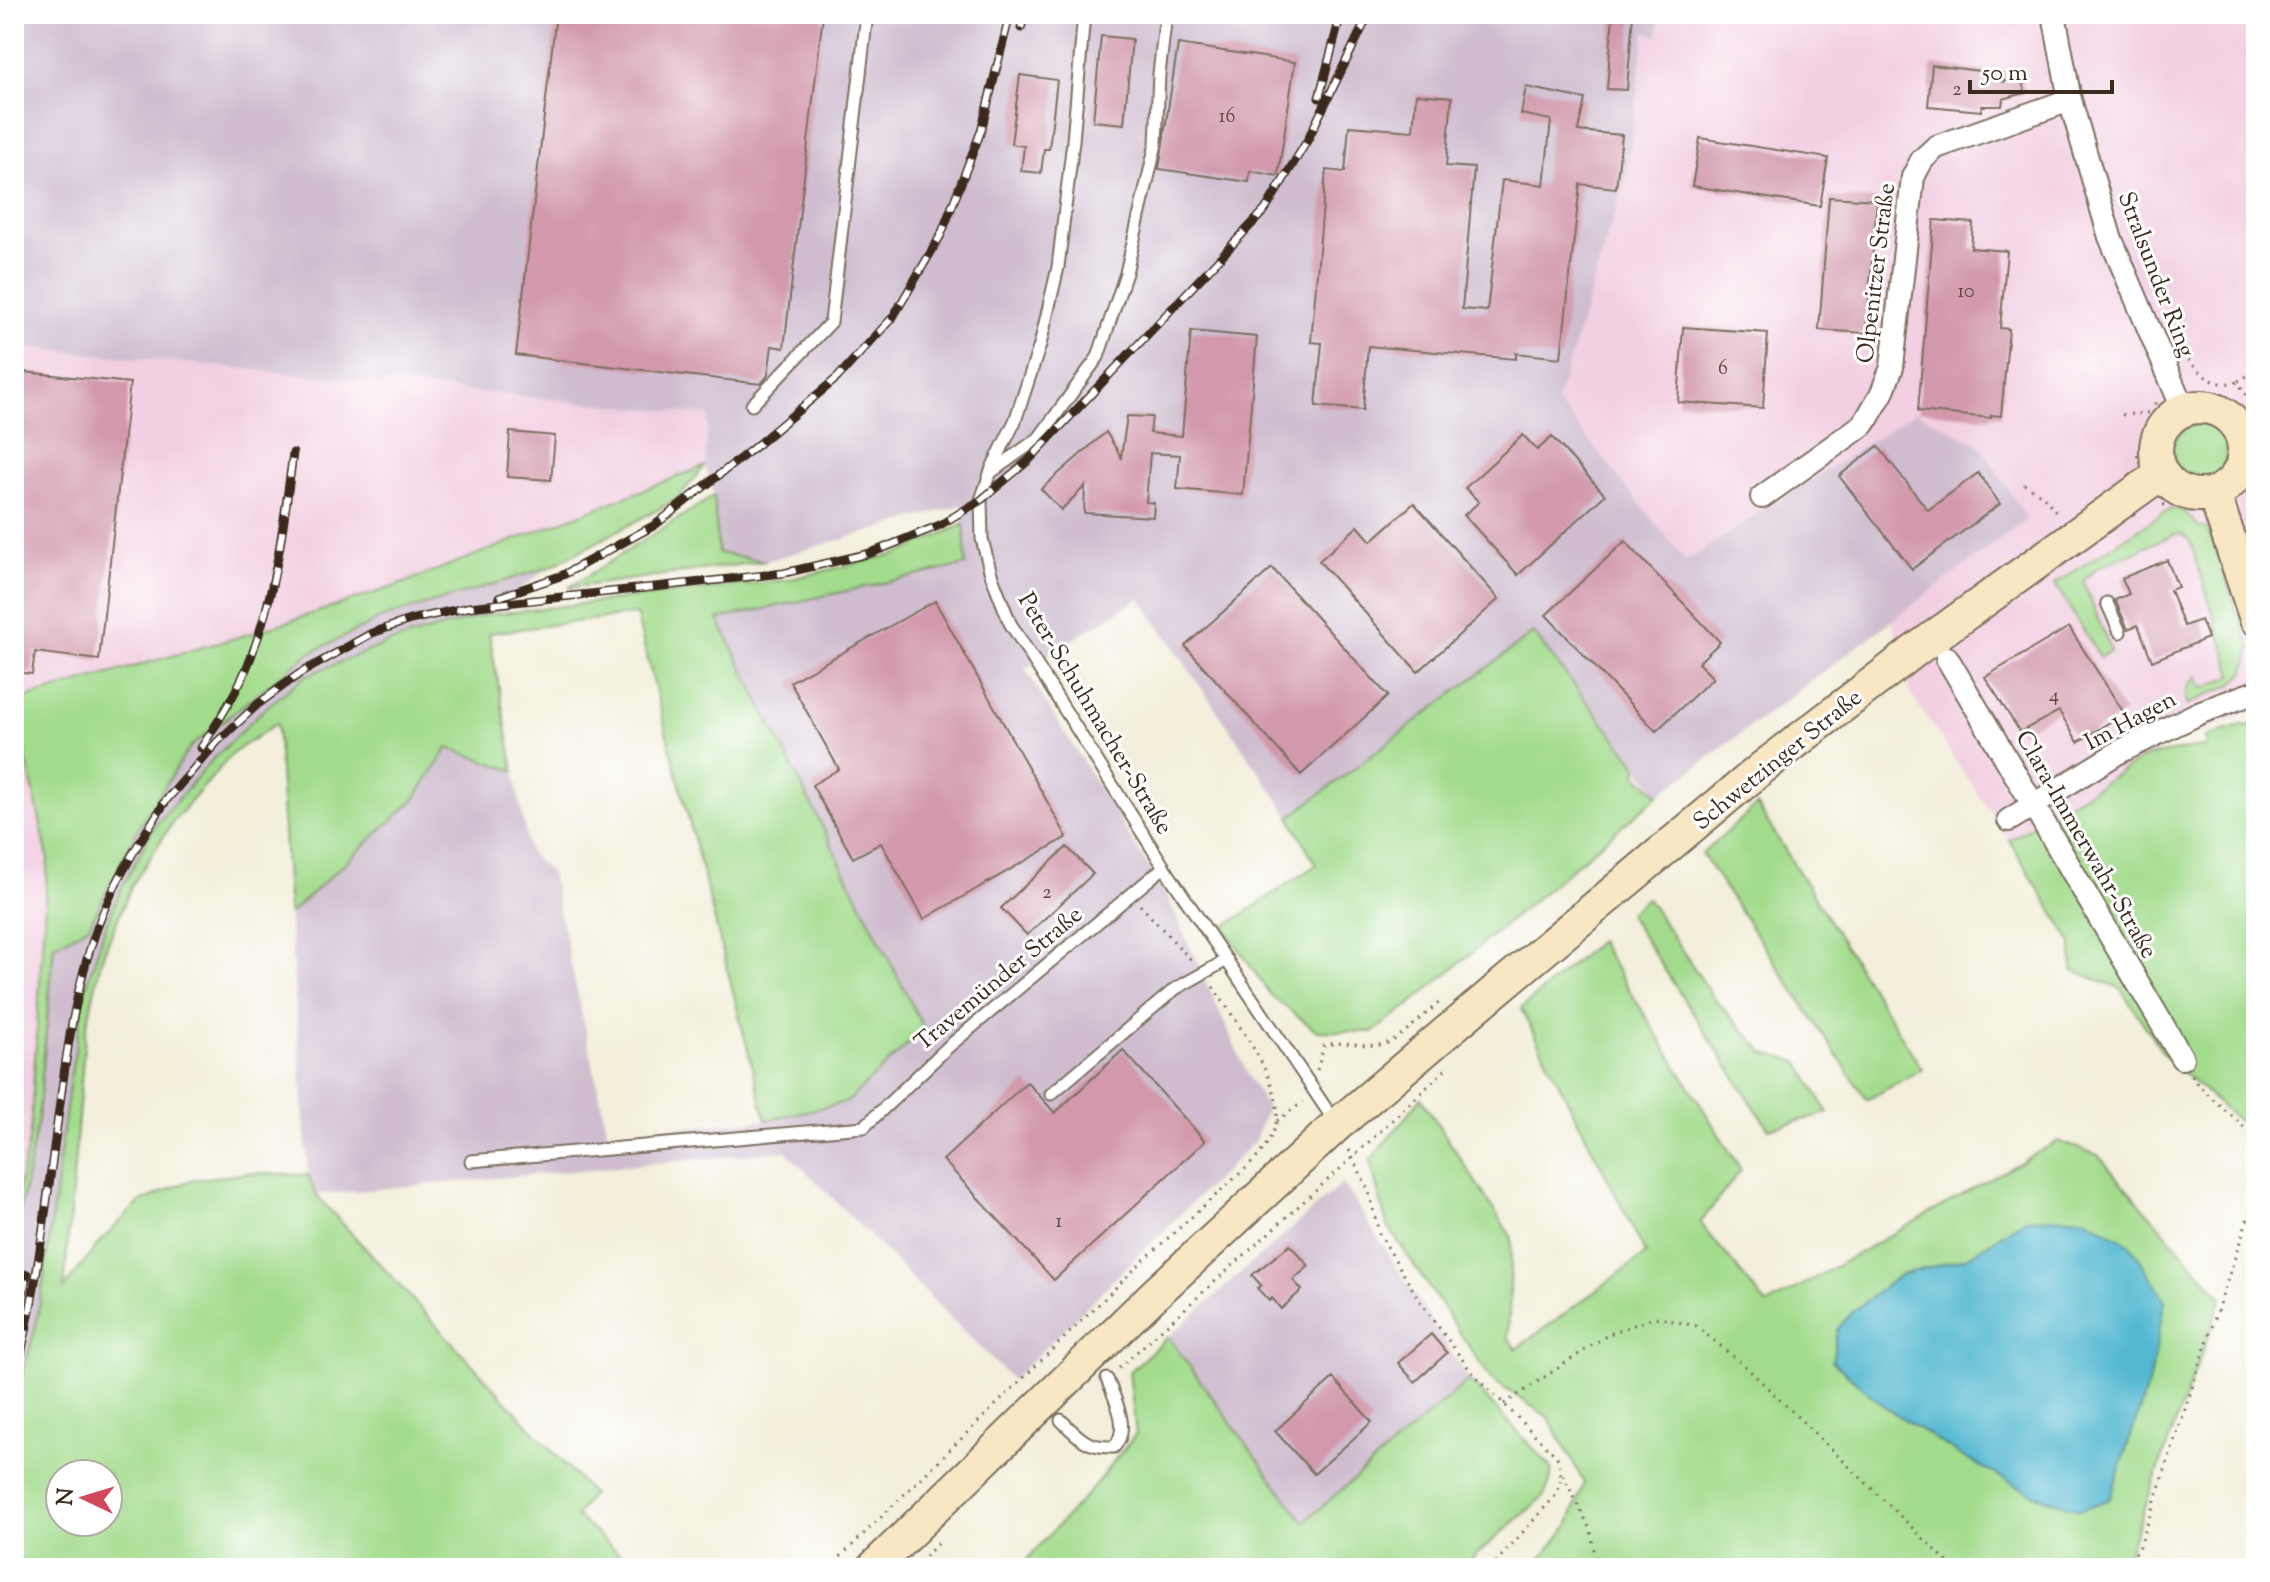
<svg xmlns="http://www.w3.org/2000/svg" width="2270" height="1582" viewBox="0 0 2270 1582" font-family="'Sorts Mill Goudy',serif">
  <rect width="100%" height="100%" fill="#fff"/>
  <filter id="ink" filterUnits="userSpaceOnUse"><feTurbulence type="fractalNoise" baseFrequency=".0125" numOctaves="2"/><feDisplacementMap in="SourceGraphic" scale="16" xChannelSelector="R" yChannelSelector="G"/><feConvolveMatrix kernelMatrix="1 2 1 2 8 2 1 2 1" color-interpolation-filters="sRGB"/></filter>
  <filter id="wash" filterUnits="userSpaceOnUse"><feTurbulence type="fractalNoise" baseFrequency=".006" numOctaves="4" result="noise"/><feDisplacementMap in="SourceGraphic" scale="32" xChannelSelector="R" yChannelSelector="G"/><feGaussianBlur stdDeviation="1.8" result="paint"/><feColorMatrix in="noise" values="0 0 0 0 0 0 0 0 0 0 0 0 0 0 0 0 0 1.4 0 .05"/><feComposite in="paint" operator="in"/></filter>
  <g filter="url(#wash)">
    <rect width="100%" height="100%" fill="#f3efdb"/>
    <path fill="#f2cfe1" d="M1660 14H2256V708L2147 756 2009 840 1911 694 1892 618 2026 519 1915 413 1686 561 1557 401 1627 174 1645 30 1658 36Z
      M14 346 710 415 705 466 393 587 256 632 14 701Z
      M14 704 48 858 30 1135 14 1209Z"/>
    <path fill="#cfbdcf" d="M14 14H1660L1658 37 1645 31 1627 174 1557 401 1686 561 1916 412 1980 445 2027 519 1659 795 1533 634 1290 817 1140 598 1025 669 1168 898 1248 1075 1267 1108 1254 1142 1012 1380 786 1151 316 1195 308 1175 289 914 415 799 449 747 514 771 529 852 551 873 608 1134 766 1120 847 1102 923 1029 718 619 966 565 962 505 766 561 718 553 714 496 705 466 709 415 14 346Z
      M550 567 485 615 391 642 305 676 263 710 210 762 154 827 86 987 69 1085 44 1279 35 1330 14 1406V1241L38 1120 54 945 89 926 139 827 190 747 308 654 382 618Z
      M1343 1183 1469 1380 1304 1523 1168 1337Z"/>
    <path fill="#a2db8c" stroke="#6e8255" stroke-width="2" fill-rule="evenodd" d="M2173 451a27 27 0 1 1 54 0a27 27 0 1 1-54 0Z
      M705 466 676 500 550 567 382 618 308 654 190 747 139 827 89 926 54 945 38 1120 14 1241V1209L30 1135 48 858 14 701 256 632 393 587Z
      M714 496 718 553 766 561 568 588Z
      M2175 508 2184 512 2200 528 2207 527 2251 649 2244 673 2233 684 2187 705C2184 692 2188 685 2197 676L2203 689 2233 675 2190 541 2184 535 2175 534 2097 568 2083 581 2111 651 2100 657 2055 584 2165 512Z
      M964 524 966 565 718 619 924 1029 847 1102 766 1120 636 614 489 633 514 771 448 748 415 799 289 914 277 723 233 753 173 822 131 887 102 957 85 1034 64 1288 99 1243 140 1202 191 1180 249 1173 308 1175 316 1195 592 1494 576 1516 636 1568H14V1406L35 1330 44 1279 69 1085 86 988 104 930 121 889 154 827 210 762 263 710 305 676 391 642 485 615 786 580 900 553ZM60 1474H108V1522H60Z
      M1533 633 1638 767 1636 774 1659 795 1412 1003 1373 1032 1317 1031 1271 996 1224 927 1316 865 1290 817Z
      M2241 726 2256 727V1137L2165 1056 2120 988 2072 970V943L2009 840 2147 756 2207 746 2206 737Z
      M1757 805 1922 1069 1867 1100 1702 854Z
      M1647 898 1716 1001 1765 1053 1799 1062 1828 1113 1769 1129 1628 914Z
      M1599 941 1741 1170 1700 1223 1767 1305 2058 1141 2098 1155 2222 1298 2122 1568H1534L1568 1526 1584 1483 1549 1418 1491 1379 1387 1225 1370 1161 1421 1098 1512 1238 1508 1337 1516 1349 1646 1254 1521 1009ZM2026 1219 2151 1375 2109 1499 2036 1495 1968 1460 1885 1407 1832 1361 1900 1275 1966 1258Z
      M1168 1337 1304 1522 1469 1380 1552 1468 1550 1483 1543 1497 1461 1568H1019L1089 1492 1136 1434 1129 1372Z"/>
    <path fill="#52b8d0" stroke="#467177" stroke-width="2" d="M2084 1217 2131 1245 2165 1300 2151 1375 2110 1499 2079 1510 2036 1495 1968 1460 1885 1407 1832 1361 1837 1330 1852 1312 1900 1275 1966 1258 2026 1219Z"/>
    <g id="blocks">
      <path fill="#d298ab" d="M556 14H823L784 348 772 346 768 375 761 384 516 355Z
        M1613 14H1633L1627 90 1607 89Z
        M1101 36 1132 39 1124 124 1093 121Z
        M1178 44 1295 62 1278 176 1250 171 1249 182 1159 169Z
        M1932 65 2004 74 2003 82 2021 77 2025 93 2003 99 2002 106H1982L1981 111 1928 106Z
        M1020 75 1057 80 1049 149H1044L1041 173 1021 171 1024 146 1011 144Z
        M1526 87 1585 99 1578 131 1622 135 1616 188 1580 184 1561 358 1516 353V359L1368 346 1363 410 1316 406 1322 343 1311 342 1326 170 1345 172 1349 126 1413 131 1416 94 1452 97 1446 166 1474 168 1462 309 1487 311 1502 180 1544 185 1551 120 1521 114Z
        M1700 138 1828 158 1820 206 1692 186Z
        M1829 197 1877 200 1866 333 1819 330Z
        M1934 220 1973 223 1971 248 2007 251 2000 328 2009 329 2001 416 1991 415V418L1918 411Z
        M1683 327 1768 333 1763 408 1678 402Z
        M1191 331 1257 337 1243 495 1177 489 1180 455 1150 453 1146 502 1154 503 1153 517 1084 513 1085 486 1061 510 1041 489 1106 432 1121 457 1127 416 1152 417 1150 433 1182 436Z
        M14 371 130 383 99 660 35 652 32 674 14 672Z
        M510 432 555 436 551 480 507 477Z
        M1523 435 1537 450 1552 437 1605 495 1518 575 1464 515 1479 502 1465 488Z
        M1878 446 1928 510 1978 473 2000 504 1912 569 1839 476Z
        M1414 503 1499 599 1418 672 1319 561 1358 526 1371 541Z
        M1625 541 1720 642 1698 663 1713 678 1656 731 1546 615Z
        M2167 560 2178 587 2170 590 2184 626 2201 620 2208 638 2152 661 2138 625 2128 629 2115 600 2129 594 2122 578Z
        M1272 568 1388 696 1301 775 1185 646Z
        M935 601 1067 837 924 919 881 843 853 858 812 785 839 769 790 682Z
        M2069 627 2124 713 2078 742 2059 711 2020 732 1985 677Z
        M1067 847 1093 874 1027 935 1001 908Z
        M1123 1050 1205 1141 1054 1280 943 1160 1027 1082 1055 1113Z
        M1290 1245 1309 1266 1293 1280 1302 1290 1281 1309 1272 1298 1269 1301 1257 1288 1261 1285 1252 1275Z
        M1431 1334 1447 1353 1415 1382 1398 1363Z
        M1333 1378 1372 1422 1314 1474 1275 1431Z"/>
    </g>
  </g>
  <g filter="url(#ink)">
    <use href="#blocks" fill-opacity="0" stroke="#7b6f60" stroke-width="2"/>
    <g fill="none" stroke-linecap="round" stroke-linejoin="round">
      <g stroke="#7b6f60" stroke-width="15">
        <path id="lane" d="M1084 14 1073 141 1058 267 1040 345 1015 421 992 468 981 500 982 539 991 574 1010 623 1164 867 1335 1122
          M752 405 831 322 867 14
          M990 473 1039 438 1098 357 1126 273 1156 144 1159 74 1166 14
          M2107 603 2120 632
          M1051 1094 1175 989 1227 960
          M471 1161 864 1127 948 1047 1164 867
          M1061 1420C1079 1438 1087 1448 1114 1447 1131 1429 1115 1399 1107 1379"/>
      </g>
      <g stroke="#7b6f60" stroke-width="26">
        <path id="street" d="M2054 14 2070 100 2110 237 2184 411
          M1762 497 1864 424 1882 393 1892 367 1913 177 1922 160 1936 147 2070 100
          M1947 658 2182 1058
          M2009 820 2119 752 2201 712 2256 692"/>
      </g>
      <g stroke="#7b6f60" stroke-width="36">
        <path id="secondary" d="M2156 451a44 44 0 1 1 88 0a44 44 0 1 1-88 0Z
          M2214 493 2256 619
          M873 1568 1155 1294 1337 1125 1501 986 1762 768 1917 649 2162 473"/>
      </g>
      <path stroke="#7b6f60" stroke-width="3" stroke-dasharray="2 6" stroke-linecap="butt" d="M2249 313 2250 358 2255 372
        M2183 353C2199 373 2211 388 2238 382L2256 411
        M2238 381 2256 371
        M2122 415 2155 412
        M2137 457 2155 412V397
        M2024 484 2042 495 2059 515
        M2242 493 2256 464
        M2163 505 2177 504 2192 513
        M1140 905 1192 961
        M1317 1070 1324 1046C1346 1038 1369 1050 1388 1043 1400 1039 1428 1011 1440 1002
        M2192 1075 2197 1084 2256 1138
        M1277 1121 1303 1102
        M1349 1150 1369 1192 1379 1233 1421 1303 1470 1370 1557 1457C1562 1473 1562 1482 1555 1496L1491 1568
        M1119 1368 1352 1158 1447 1068
        M1504 1404 1609 1334 1655 1317 1696 1326 1745 1366 1954 1568
        M1563 1475 1591 1531 1597 1568
        M829 1568 1147 1257 1255 1160C1264 1149 1273 1136 1276 1123 1286 1084 1232 1017 1212 985
        M914 1568 938 1543
        M2127 1568 2140 1546 2256 1193"/>
      <use href="#lane" stroke="#fff" stroke-width="11"/>
      <use href="#street" stroke="#fff" stroke-width="22"/>
      <use href="#secondary" stroke="#f9e7c3" stroke-width="32"/>
      <g stroke="#3b2a1e" stroke-width="9">
        <path id="rail" d="M1021 28 1025 14
          M1319 98 1341 14
          M499 597 563 575 655 525 751 450 837 378 893 317 941 235 981 131 1010 14
          M201 748C220 719 239 689 251 657 276 592 284 522 293 453
          M163 804 217 742 258 704 299 674 372 633 410 620 469 607 784 573 871 553 940 525 981 500 1029 460 1265 210 1307 141 1369 14
          M14 1332 27 1274
          M14 1383C36 1298 45 1212 57 1125 66 1058 74 991 97 928 115 879 142 837 170 795"/>
      </g>
      <use href="#rail" stroke="#fff" stroke-width="6" stroke-dasharray="18" stroke-linecap="butt"/>
    </g>
  </g>
  <g text-anchor="middle" stroke-width="6" stroke-linejoin="round" paint-order="stroke">
    <g font-size="20" fill="#614641">
      <text x="1957" y="95">2</text>
      <text x="1227" y="122">16</text>
      <text x="1966" y="297">10</text>
      <text x="1723" y="374">6</text>
      <text x="2054" y="701">4</text>
      <text x="1047" y="898">2</text>
      <text x="1059" y="1227">1</text>
    </g>
    <g font-size="24" fill="#3b2a1e" stroke="#fff">
      <text transform="translate(1875 273) rotate(-83)" y="8">Olpenitzer Straße</text>
      <text transform="translate(2157 274) rotate(69)" y="8">Stralsunder Ring</text>
      <text transform="translate(1096 713) rotate(59)" y="8">Peter-Schuhmacher-Straße</text>
      <text transform="translate(2130 720) rotate(-28)" y="8">Im Hagen</text>
      <text transform="translate(1777 759) rotate(-39)" y="8">Schwetzinger Straße</text>
      <text transform="translate(2087 844) rotate(60)" y="8">Clara-Immerwahr-Straße</text>
      <text transform="translate(998 978) rotate(-40)" y="8">Travemünder Straße</text>
    </g>
  </g>
  <rect width="2270" height="1582" fill="none" stroke="#fff" stroke-width="48"/>
  <g transform="translate(84 1498) rotate(274)"><circle r="38" fill="#ffffff" stroke="#b1aaa5" stroke-width="2"/>
  <path d="M0-6L14 30L0 20L-14 30Z" fill="#d1495b"/>
  <text y="-12" font-size="22" font-weight="bold" text-anchor="middle" fill="#3b2a1e">N</text>
  </g>
  <path d="M1970 80v12h142v-12" fill="none" stroke="#3b2a1e" stroke-width="4"/>
  <text x="1982" y="80" font-size="24" fill="#3b2a1e" stroke="#ffffff" stroke-width="6" paint-order="stroke">50 m</text>
</svg>
